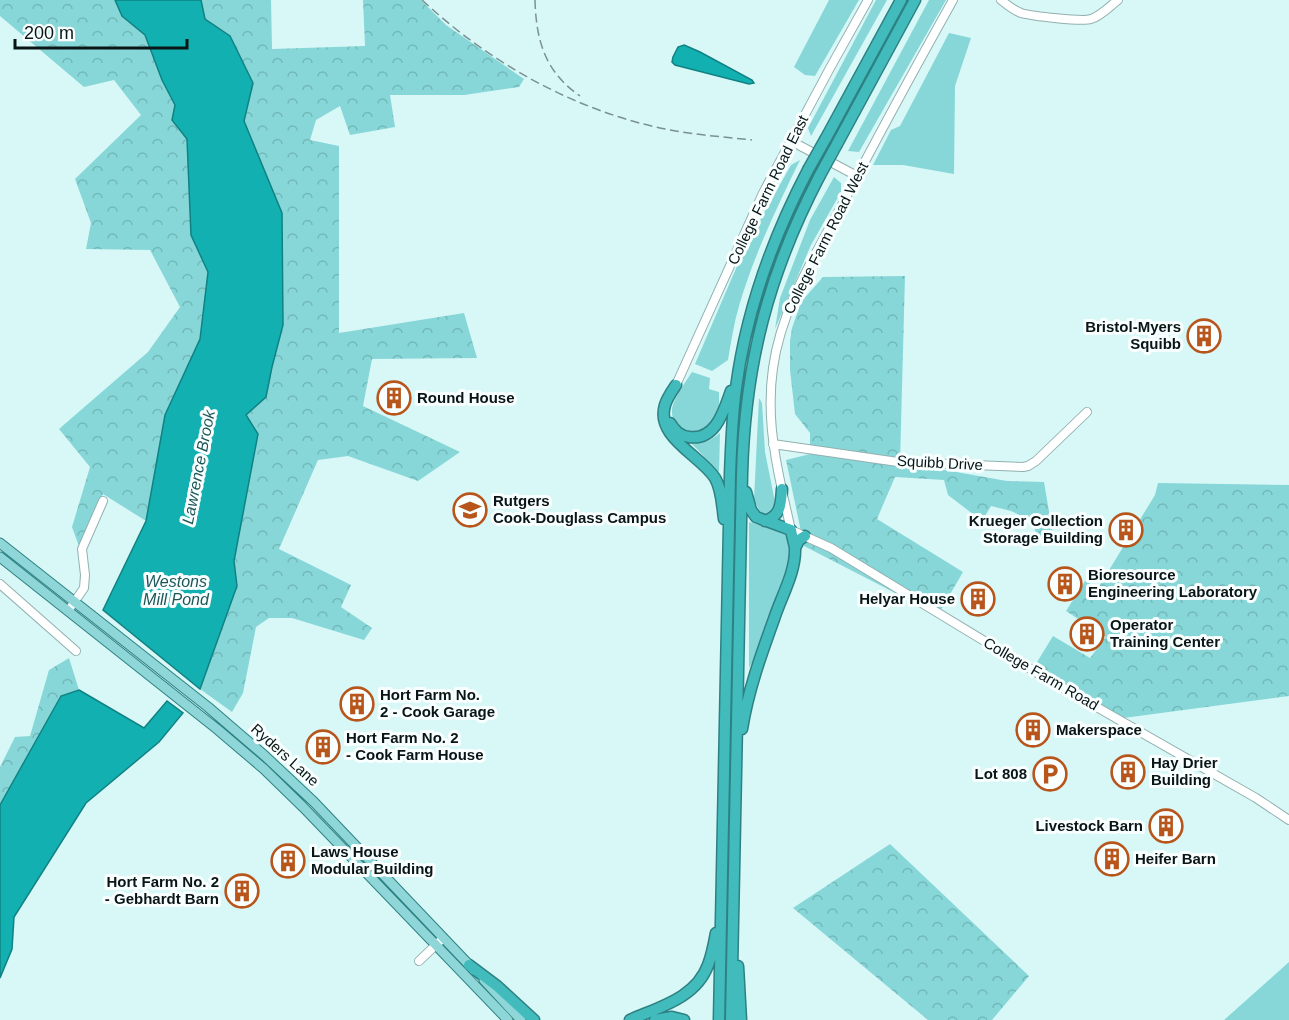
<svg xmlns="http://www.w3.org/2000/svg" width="1289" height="1020" viewBox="0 0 1289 1020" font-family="Arial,sans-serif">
  <defs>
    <pattern id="forest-crowns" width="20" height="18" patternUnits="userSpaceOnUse" patternTransform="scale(1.5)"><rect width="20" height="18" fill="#87d7d8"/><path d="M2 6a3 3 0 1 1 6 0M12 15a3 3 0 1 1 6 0" fill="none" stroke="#73b8b8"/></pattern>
  </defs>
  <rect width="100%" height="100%" fill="#d8f7f7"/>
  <path fill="#87d7d8" d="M829 0H859L815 76 805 75 794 67Z
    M876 0H887L811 136 808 128Z
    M929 0H946L859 152 848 151Z
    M949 33 971 38 955 86 954 174 903 165H873L891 130 900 126Z
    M800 160C777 207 754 255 739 306 734 323 731 342 728 360L712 371 695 364 746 245 791 165Z
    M834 177 841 183V192L811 245 775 329 780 298 810 220Z
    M692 372 710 378 709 389 719 392C719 399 720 409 717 415 707 438 670 437 672 409 673 400 686 381 692 372Z
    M759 398 762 403 765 452 775 502 774 512 767 515 760 512 754 499Z
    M720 433 719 472 691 443C704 444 710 441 720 433Z
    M749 522 787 533 791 548 786 573 763 643 749 668Z
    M1289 962V1020H1224Z"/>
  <path fill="url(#forest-crowns)" d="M0 0H115L122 16 145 35 162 80 175 105 172 121 187 139 191 235 208 272 200 339 165 415 146 521 103 494 80 549 72 527 90 467 59 429 148 352 180 307 150 250 86 249 91 223 75 179 141 115 114 80 84 87 0 16Z
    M201 0H271L272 49 365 46 363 0H421L446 25 524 79 519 87 464 95H390L395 127 350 135 340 106 316 120 310 140 339 146V333L464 313 477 358 372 359 363 406 460 452 418 481 348 456 318 460 279 549 351 585 341 607 372 628 364 640 292 618H269L256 627 243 693 232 712 200 689 237 586 234 561 246 415 266 397 272 367 282 213 244 121 253 83 230 36 205 19Z
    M905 276 900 462 1007 481 1044 482 1054 541 1039 542 1032 521 1011 511 991 506 982 521 948 495 944 480 895 477 877 519 963 572 938 615 804 546 786 460 810 454V433L795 414 790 370V341L792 328 801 302 823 277Z
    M1158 483 1289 485V696L1116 719 1031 672 1053 636 1090 658 1106 637 1066 611 1085 581 1098 588 1155 495Z
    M69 658 79 690 60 697 0 805V767L15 737 30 736 49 670Z
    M890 844 1029 976 992 1020H928L793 908Z"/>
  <path fill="#13b0b2" stroke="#108283" stroke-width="1.5" d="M115 0H201L205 19 230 36 253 83 244 121 282 213 283 325 272 367 266 397 246 415 258 434 234 561 237 586 200 689 103 610 146 521 165 415 200 339 208 272 191 235 187 139 172 120 175 105 162 80 145 35 122 16Z
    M684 45 700 52 752 80 754 83 749 84 675 65 672 62 673 57 678 47Z
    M79 690 144 728 167 701 183 713 159 742 86 803 14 917 12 949 0 978V805L61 696Z"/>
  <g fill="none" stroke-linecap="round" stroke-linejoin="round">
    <g stroke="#93b0b0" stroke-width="10">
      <path id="minor" d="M953 0C915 68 878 136 842 205 814 257 781 309 773 368 767 410 773 449 782 490 785 504 788 517 791 530L831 548 1037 673 1256 798 1289 820
        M1001 0C1007 5 1013 10 1021 13 1032 16 1082 22 1091 19 1101 16 1110 6 1118 0
        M791 141 857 176
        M676 385 763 193 830 68 868 0
        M773 444 898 462 1023 467 1028 466 1036 461 1087 412
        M0 584 76 651
        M68 611 84 588 85 575 82 549 103 501
        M419 961 440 941"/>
    </g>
    <g stroke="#2e8182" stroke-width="11">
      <path id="major" d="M0 543 208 707 265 756 314 802 474 970
        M0 557 217 729 264 769 303 807 508 1020
        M484 980 521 1020"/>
    </g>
    <g stroke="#2e8182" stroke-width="13">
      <path id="highway" d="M826 138 901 0
        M837 144 915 0
        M676 385C672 391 667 398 665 405 655 437 700 455 715 478 722 490 722 505 724 519
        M670 423C675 431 680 436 689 437 716 441 724 410 731 391
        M765 521C781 516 781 504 782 489
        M795 548 799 540 805 536
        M742 729C748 691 761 655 774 619 781 597 796 572 795 548 794 542 792 536 791 530L756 517 751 510 746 492
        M469 965 497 986 534 1020
        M738 966 741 1020
        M630 1020C659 1007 696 998 708 965 712 955 714 944 716 933
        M655 1020 672 1017 684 1020
        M719 1020 730 475C731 446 732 417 736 388 746 311 772 239 808 170
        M731 1020 742 474C745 364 768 275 819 177"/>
    </g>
    <use href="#minor" stroke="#fff" stroke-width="8"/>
    <use href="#major" stroke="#8ed6d7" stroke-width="9"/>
    <use href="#highway" stroke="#42bbbd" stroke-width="10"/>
    <path stroke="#7b9191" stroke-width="1.5" stroke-dasharray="9 4.5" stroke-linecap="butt" d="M422 0C491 64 577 112 670 130 697 135 725 137 752 140
      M535 0C536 40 545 72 580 96"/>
    <g stroke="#2e8182" stroke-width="13" stroke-linecap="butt">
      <path id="highway-bridge" d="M808 170 826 138
        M819 177 837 144"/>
    </g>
    <use href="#highway-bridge" stroke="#42bbbd" stroke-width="10"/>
  </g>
  <defs>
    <g id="building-ring" transform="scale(1.725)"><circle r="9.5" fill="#f9ffff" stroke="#b7551b" stroke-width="1.5"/><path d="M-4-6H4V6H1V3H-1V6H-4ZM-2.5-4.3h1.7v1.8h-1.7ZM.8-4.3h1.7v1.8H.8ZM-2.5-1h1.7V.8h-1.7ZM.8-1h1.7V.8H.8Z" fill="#b7551b"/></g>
    <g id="university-ring" transform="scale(1.725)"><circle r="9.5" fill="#f9ffff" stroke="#b7551b" stroke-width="1.5"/><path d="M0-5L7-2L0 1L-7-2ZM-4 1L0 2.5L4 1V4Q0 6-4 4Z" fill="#b7551b"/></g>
    <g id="parking-ring" transform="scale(1.725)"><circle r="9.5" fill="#f9ffff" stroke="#b7551b" stroke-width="1.5"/><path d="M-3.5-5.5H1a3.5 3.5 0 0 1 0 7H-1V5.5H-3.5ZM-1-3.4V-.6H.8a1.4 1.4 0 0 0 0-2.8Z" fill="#b7551b"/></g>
  </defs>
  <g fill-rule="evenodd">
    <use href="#building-ring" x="1204" y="336"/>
    <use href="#building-ring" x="394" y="398"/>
    <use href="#university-ring" x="470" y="510"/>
    <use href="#building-ring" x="1126" y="530"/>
    <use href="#building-ring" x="1065" y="584"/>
    <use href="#building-ring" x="978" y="599"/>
    <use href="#building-ring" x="1087" y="634"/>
    <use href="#building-ring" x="357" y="704"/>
    <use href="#building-ring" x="1033" y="730"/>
    <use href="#building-ring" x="323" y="747"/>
    <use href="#building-ring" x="1128" y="772"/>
    <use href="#parking-ring" x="1050" y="774"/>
    <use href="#building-ring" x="1166" y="826"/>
    <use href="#building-ring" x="1112" y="859"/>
    <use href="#building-ring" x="288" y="861"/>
    <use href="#building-ring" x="242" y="891"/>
  </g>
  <g text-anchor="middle" stroke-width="6" stroke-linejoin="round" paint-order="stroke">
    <g font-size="15" fill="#0a1515" stroke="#f9ffff">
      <text transform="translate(768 190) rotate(-64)" y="5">College Farm Road East</text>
      <text transform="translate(826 238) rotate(-63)" y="5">College Farm Road West</text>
      <text transform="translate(940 463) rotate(3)" y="5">Squibb Drive</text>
      <text transform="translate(1041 674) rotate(30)" y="5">College Farm Road</text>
      <text transform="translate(285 755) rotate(42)" y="5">Ryders Lane</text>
    </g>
    <g font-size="15" font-weight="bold" fill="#0a1515" stroke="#f9ffff" text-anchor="start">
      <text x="1181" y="332" text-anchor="end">Bristol-Myers<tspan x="1181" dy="17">Squibb</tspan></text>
      <text x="417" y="403">Round House</text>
      <text x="493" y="506">Rutgers<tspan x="493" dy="17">Cook-Douglass Campus</tspan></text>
      <text x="1103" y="526" text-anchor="end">Krueger Collection<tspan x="1103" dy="17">Storage Building</tspan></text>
      <text x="1088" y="580">Bioresource<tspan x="1088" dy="17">Engineering Laboratory</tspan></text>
      <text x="955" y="604" text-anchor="end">Helyar House</text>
      <text x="1110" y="630">Operator<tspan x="1110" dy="17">Training Center</tspan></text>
      <text x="380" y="700">Hort Farm No.<tspan x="380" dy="17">2 - Cook Garage</tspan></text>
      <text x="1056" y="735">Makerspace</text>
      <text x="346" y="743">Hort Farm No. 2<tspan x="346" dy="17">- Cook Farm House</tspan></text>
      <text x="1151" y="768">Hay Drier<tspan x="1151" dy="17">Building</tspan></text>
      <text x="1027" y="779" text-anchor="end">Lot 808</text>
      <text x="1143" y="831" text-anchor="end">Livestock Barn</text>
      <text x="311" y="857">Laws House<tspan x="311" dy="17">Modular Building</tspan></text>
      <text x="1135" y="864">Heifer Barn</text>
      <text x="219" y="887" text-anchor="end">Hort Farm No. 2<tspan x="219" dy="17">- Gebhardt Barn</tspan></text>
    </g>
    <g font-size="16" font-style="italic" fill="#1f5758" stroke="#f9ffff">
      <text transform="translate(198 467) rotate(-79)" y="6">Lawrence Brook</text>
      <text x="176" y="587">Westons<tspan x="176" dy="18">Mill Pond</tspan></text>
    </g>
  </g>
  <path d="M15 39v9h172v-9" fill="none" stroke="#0a1515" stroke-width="3"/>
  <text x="24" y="39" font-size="18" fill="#0a1515" stroke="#f9ffff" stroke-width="4.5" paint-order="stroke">200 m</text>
</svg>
